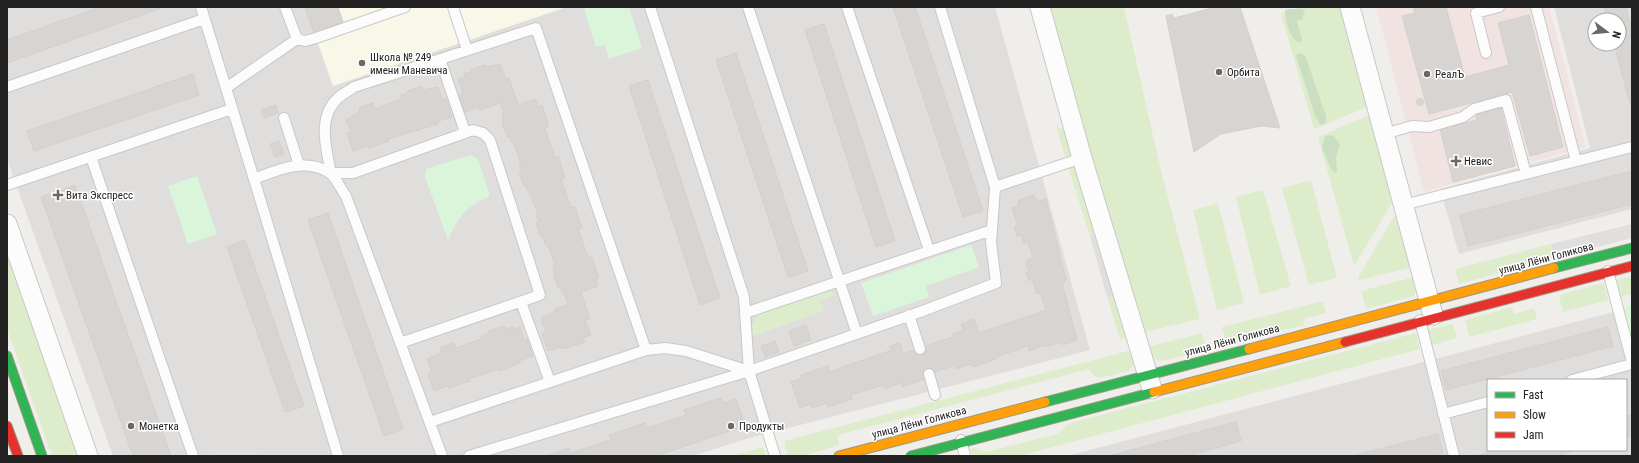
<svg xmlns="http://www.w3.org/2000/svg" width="1639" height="463" viewBox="0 0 1639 463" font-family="'Roboto Condensed',sans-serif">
  <rect width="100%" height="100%" fill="#f0eeeb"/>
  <path fill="#dfdedc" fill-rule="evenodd" d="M7 7H995L1090 350 746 439 693 456H113L7 159Z
    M1554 7H1632V209L1459 254 1440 189 1590 148ZM1595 20H1619V44H1595Z
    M1617 311 1632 378V456H1067ZM1488 380H1626V450H1488Z"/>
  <path fill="#f1e3e1" d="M1376 7H1549L1586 147 1424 192Z"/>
  <path fill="#f8f7e8" d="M305 7H567L333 86Z"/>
  <path fill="#ddeccb" d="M1047 7H1124L1161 171 1200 319 1145 332Z
    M1301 7H1342L1369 106 1314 129 1281 13Z
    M1372 114 1395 198 1354 266 1318 137Z
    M1056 126 1068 132 1075 154 1065 157Z
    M1078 164 1099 230 1090 236 1068 167Z
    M1311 180 1337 278 1309 285 1282 188Z
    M1263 190 1291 286 1260 295 1236 197Z
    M1218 203 1244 303 1217 310 1193 210Z
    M1398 210 1413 267 1359 280 1358 277Z
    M1551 244 1554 258 1459 284 1455 269Z
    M7 250 79 456H52L7 329Z
    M1632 276V294L1621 297 1617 280Z
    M1414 277 1417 288 1414 296 1366 309 1361 291Z
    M1604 283 1608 300 1563 312 1559 295Z
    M829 291 833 292 835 295 820 301 824 311 753 336 752 325 759 314Z
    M1107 297 1118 299 1129 337 1120 340Z
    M1323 301 1326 313 1303 319 1304 325 1227 344 1222 327Z
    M1512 307 1514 314 1534 308 1537 319 1469 337 1465 320Z
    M1453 324 1457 338 1432 345 1428 330Z
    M1202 333 1207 351 1160 361 1154 358 1148 347Z
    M1416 333 1420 349 1019 456H972L970 449 975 448 986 452 1057 434 1070 423Z
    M1132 350 1134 364 1129 371 1100 378 1093 375 1089 369 838 435 839 445 803 456H788L784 441Z
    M763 447 766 456H732Z"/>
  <path fill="#cbdec1" d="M1290 9H1301L1305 11 1302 20H1297L1302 40 1301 43C1290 40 1285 20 1285 10Z
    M1298 53 1305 55 1326 116V123L1320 125 1315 115 1296 56Z
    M1331 135 1335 137 1340 145 1336 156 1337 171 1335 173 1330 167 1322 147 1325 136Z"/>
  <path fill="#daf5da" d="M589 7H629L642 48 609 59 605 45 596 47 584 9Z
    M470 155 478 159 490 196C465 207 459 216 448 240L425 177 426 169Z
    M197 176 217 234 188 244 168 186Z
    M971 245 979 267 926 286 929 297 873 316 861 283Z
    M1632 305V343L1624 307Z"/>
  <path fill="#e0dfde" d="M577 38 599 103 605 101 661 271 648 276 667 331 653 336 554 45Z
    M160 179 176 224 132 239 117 194Z
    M408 187 446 292 400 309 362 203Z
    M1632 224V238L1554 258 1551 244Z
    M1099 230 1118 299 1107 297 1090 236Z
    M526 283 530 294 411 335 407 324Z
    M215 333 259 456H207L214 453 177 347Z
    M620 368 623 379 581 393 586 409 530 428 524 412 481 426 486 440 449 453 440 428Z"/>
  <path fill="#d7d4d2" stroke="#d3d0cc" d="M101 7H164L7 63V40Z
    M305 7H338L343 22 314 33Z
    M893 7H915L983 211 963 217Z
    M1216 7H1240L1280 128 1261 126 1221 134 1194 152 1166 16 1172 14 1174 18Z
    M1413 7H1446L1465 77 1509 65 1498 23 1529 15 1563 147 1530 156 1512 92 1429 114 1402 16 1415 13Z
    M1604 7H1626L1632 32V103H1630L1614 44H1619V20H1608Z
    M824 24 895 241 876 247 805 30Z
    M736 53 808 271 788 277 716 60Z
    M500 64 506 79 509 78 518 105 535 99 538 107 542 105 549 126 545 128 555 158 558 156 565 178 561 179 571 208 575 207 582 228 578 229 588 258 592 257 599 278 595 279 598 286 581 292 590 319 585 320 591 335 583 338 585 342 563 349 562 347 548 351 542 334 546 332 541 318 555 311V309L568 304 564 294H563L560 287H558L553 274 555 273 553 266 555 265 547 243 545 244 543 236 541 237 536 223H539L536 215 538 214 530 193H529L526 186H524L519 172H522L519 164H521L514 143H512L509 136 507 137 502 122 504 121 502 114 504 113 500 103 480 110 479 107 465 112 459 95 463 93 458 79 465 77 464 74 471 72 470 70 485 65 486 67Z
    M193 74 199 95 34 151 27 131Z
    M648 80 720 298 700 305 629 86Z
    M422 86 423 90 438 87 443 100 446 99 452 117 438 121V124L388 139 389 141 368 148 367 146 353 151 347 133 351 132 346 119 353 117 352 115 360 112 359 108 373 103 375 109 402 99 401 95 408 93 407 91Z
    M1416.5 102a3.5 3.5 0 1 1 7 0a3.5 3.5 0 1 1-7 0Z
    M276 105 278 113 264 118 261 110Z
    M1501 108 1515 166 1453 182 1440 129 1477 120 1475 114Z
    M279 141 284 154 275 157 270 144Z
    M1632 171V204L1468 246 1460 215Z
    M75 185 109 281 171 456H133L41 197Z
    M1034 195 1037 202 1046 199 1066 280 1062 283 1077 340 1063 345 1062 342 1046 347 1045 345 1029 351 1028 346 996 357V359L973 367 971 364 956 369 955 365 924 376 925 379 902 387 901 383 885 389 883 385 851 395 852 399 828 407 827 403 812 408 811 404 800 408 791 382 802 378 801 375 828 366 829 372 892 350 890 346 900 343 903 354 953 337 952 334 963 330 961 324 974 319 979 333 1046 310 1040 293 1037 294 1032 279 1029 281 1026 273 1029 272 1026 261 1033 258 1028 242 1024 243 1021 235 1017 236 1014 227 1018 226 1012 208 1019 206 1018 201Z
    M328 213 403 429 384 436 308 220Z
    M245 240 304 406 285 412 227 247Z
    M806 325 811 340 794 346 789 331Z
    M504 326 505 329 513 327 514 329 520 327 524 340 527 339 533 356 519 361 520 363 499 371 498 369 469 379 470 381 449 388 448 386 434 391 428 374 432 372 427 359 441 353 440 348 454 343 456 348 483 338 482 336 489 333V331Z
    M1608 327 1613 346 1446 390 1441 371Z
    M775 341 779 352 765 357 761 346Z
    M721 398 723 403 736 399 745 426 656 456H544L569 448 571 453 611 440 609 435 645 423 647 428 686 415 684 410Z
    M1632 415V436L1626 437V416Z
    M1236 422 1241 441 1187 456H1109Z
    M1438 434 1443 453 1432 456H1352Z
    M1499 450H1578L1556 456H1476Z"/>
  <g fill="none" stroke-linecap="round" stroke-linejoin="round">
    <g stroke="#c9c8c7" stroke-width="12">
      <path id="lane" d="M201 7 254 179C277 170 306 157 330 173 336 177 341 190 346 196L442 456
        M285 7 297 39
        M453 7 467 50
        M650 7 744 297 749 371 775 456
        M748 7 857 334
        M847 7 929 250
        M940 7 995 187
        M1536 7 1576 161
        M1486 53 1476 13 1499 7
        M440 59 465 132
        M7 87 204 19
        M226 88 297 39 305 41 316 38 405 7
        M284 118 299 165
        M1384 134 1412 126 1429 127 1463 117 1474 109 1506 100 1526 174
        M91 157 193 456
        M254 179 338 456
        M7 185 232 109
        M1403 205 1632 147
        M1608 271 1632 362
        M521 302 550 382
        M745 313 992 230 995 187 1082 158
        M909 315 920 349
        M1420 320 1454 456
        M400 343 540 295 490 140 483 133 473 130 353 173H331C326 149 317 117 338 98 342 94 349 91 354 87L536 28 646 350 665 348 686 351 749 371
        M929 374 935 395
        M1572 380 1632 364
        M1443 414 1488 402
        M430 422 646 350
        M961 440 965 456
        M469 456 749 371 920 312 996 283 991 242 992 230"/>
    </g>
    <g stroke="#c9c8c7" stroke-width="21">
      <path id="street" d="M1040 7 1082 158 1152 389
        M1350 7 1433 315
        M7 224 88 456"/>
    </g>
    <g stroke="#999a82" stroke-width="11">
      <path id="fast" d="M1554 268 1632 248
        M7 356 42 456
        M1045 402 1249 349
        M911 456 1154 392"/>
    </g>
    <g stroke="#999a82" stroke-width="11">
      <path id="slow" d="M1249 349 1554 268
        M1154 392 1345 342
        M839 456 1045 402"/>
    </g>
    <g stroke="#999a82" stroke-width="11">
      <path id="jam" d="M1345 342 1632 266
        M7 426 18 456"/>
    </g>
    <use href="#lane" stroke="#fdfcfc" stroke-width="10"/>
    <use href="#street" stroke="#fdfcfc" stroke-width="19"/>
    <use href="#fast" stroke="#30b455" stroke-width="9"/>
    <use href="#slow" stroke="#ff9f0a" stroke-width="9"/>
    <use href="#jam" stroke="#e5322d" stroke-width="9"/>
  </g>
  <g fill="#6a6968" stroke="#fff" stroke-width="1.5">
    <circle cx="362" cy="63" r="4"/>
    <circle cx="1219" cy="72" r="4"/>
    <circle cx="1427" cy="74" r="4"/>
    <path d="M1454 155h4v4h4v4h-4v4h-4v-4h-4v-4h4z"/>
    <path d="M56 189h4v4h4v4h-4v4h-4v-4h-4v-4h4z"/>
    <circle cx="131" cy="426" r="4"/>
    <circle cx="731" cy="426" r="4"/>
  </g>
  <g text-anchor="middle" stroke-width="3" stroke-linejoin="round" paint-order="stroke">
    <g font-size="11" fill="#222" stroke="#fff" text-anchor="start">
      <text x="370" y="61">Школа № 249<tspan x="370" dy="13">имени Маневича</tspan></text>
      <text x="1227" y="76">Орбита</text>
      <text x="1435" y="78">РеалЪ</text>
      <text x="1464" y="165">Невис</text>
      <text x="66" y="199">Вита Экспресс</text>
      <text x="139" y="430">Монетка</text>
      <text x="739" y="430">Продукты</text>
    </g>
    <g font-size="11" fill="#222" stroke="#fff">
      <text transform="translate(1546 258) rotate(-15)" y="4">улица Лёни Голикова</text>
      <text transform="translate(1232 340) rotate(-15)" y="4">улица Лёни Голикова</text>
      <text transform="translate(919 422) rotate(-15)" y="4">улица Лёни Голикова</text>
    </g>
  </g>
  <rect width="1639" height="463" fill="none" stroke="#222222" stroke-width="16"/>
  <rect x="1487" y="379" width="140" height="72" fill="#ffffff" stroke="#a7a7a7"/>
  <rect x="1495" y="392" width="20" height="6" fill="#30b455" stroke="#a7a7a7"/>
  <text x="1523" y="399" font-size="12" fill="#222222">Fast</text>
  <rect x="1495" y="412" width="20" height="6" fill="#ff9f0a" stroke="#a7a7a7"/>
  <text x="1523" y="419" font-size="12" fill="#222222">Slow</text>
  <rect x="1495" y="432" width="20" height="6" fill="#e5322d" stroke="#a7a7a7"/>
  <text x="1523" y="439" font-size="12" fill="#222222">Jam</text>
  <g transform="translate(1607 32) rotate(106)"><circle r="19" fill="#ffffff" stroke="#a7a7a7"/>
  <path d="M0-3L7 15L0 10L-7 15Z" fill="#6a6968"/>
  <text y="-6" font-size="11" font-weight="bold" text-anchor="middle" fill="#222222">N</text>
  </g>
</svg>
